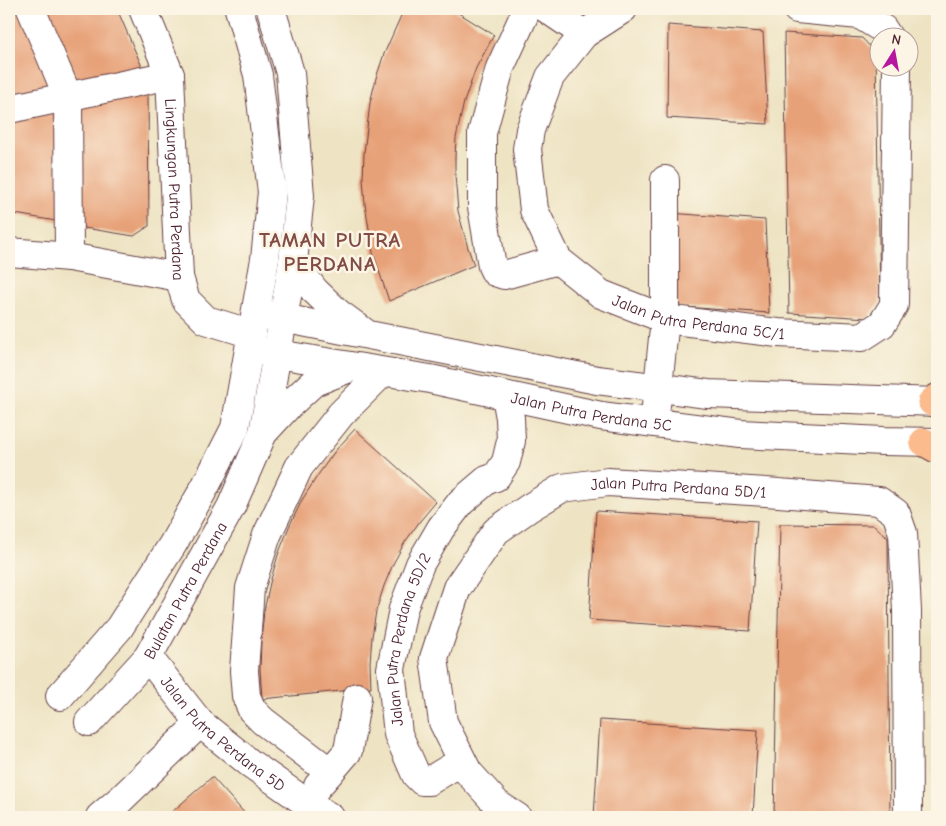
<svg xmlns="http://www.w3.org/2000/svg" width="946" height="826" viewBox="0 0 946 826" font-family="'Comic Neue',sans-serif">
  <rect width="100%" height="100%" fill="#fcf5e5"/>
  <filter id="ink" filterUnits="userSpaceOnUse"><feTurbulence type="fractalNoise" baseFrequency=".02" numOctaves="2"/><feDisplacementMap in="SourceGraphic" scale="10" xChannelSelector="R" yChannelSelector="G"/><feConvolveMatrix kernelMatrix="1 2 1 2 8 2 1 2 1" color-interpolation-filters="sRGB"/></filter>
  <filter id="wash" filterUnits="userSpaceOnUse"><feTurbulence type="fractalNoise" baseFrequency=".0096" numOctaves="4" result="noise"/><feDisplacementMap in="SourceGraphic" scale="20" xChannelSelector="R" yChannelSelector="G"/><feGaussianBlur stdDeviation="1.12" result="paint"/><feColorMatrix in="noise" values="0 0 0 0 0 0 0 0 0 0 0 0 0 0 0 0 0 1.4 0 .05"/><feComposite in="paint" operator="in"/></filter>
  <g filter="url(#wash)">
    <rect width="100%" height="100%" fill="#eee4c4"/>
    <g id="blocks">
      <path fill="#e7a178" d="M9 9H20L56 93 9 103Z
        M39 9H117L145 74 75 89Z
        M404 9H452L494 35 476 68 464 102 456 138 455 157V175L458 211 468 248 474 265 389 301 373 253 369 229 365 204 363 178 364 153 370 103 376 78 384 54Z
        M668 25 763 32 768 124 667 118Z
        M784 33 862 38 876 53 880 302 868 318 789 313Z
        M148 92 149 226 134 236 78 227 79 106Z
        M61 110 62 222 9 213V121Z
        M669 213 765 220 769 313 669 306Z
        M355 429 436 502 420 521 405 542 393 564 384 586 376 611 372 637 370 662 371 688 262 699 260 669 261 640 264 611 270 583 278 555 289 527 302 500 318 475 335 451Z
        M596 511 757 521 750 631 589 620Z
        M780 524 874 525 888 538 890 817H774Z
        M600 720 758 730 753 817H594Z
        M212 777 248 817H166Z"/>
    </g>
  </g>
  <g filter="url(#ink)">
    <use href="#blocks" fill-opacity="0" stroke="#633d42" stroke-width="1"/>
    <g fill="none" stroke-linecap="round" stroke-linejoin="round">
      <g stroke="#633d42" stroke-width="30">
        <g id="minor">
          <path d="M31 9 68 97 69 257"/>
          <path id="s1" d="M143 9 170 75 179 277 186 300 206 320 252 334"/>
          <path d="M527 9 500 68 482 133V207L492 266 495 272 504 275 558 260"/>
          <path d="M547 9 584 34"/>
          <path id="s2" d="M623 9 584 34 550 77 530 130 527 149 534 210 558 260 601 294 665 319 778 333 862 337 882 324 894 305 897 68"/>
          <path d="M797 9 860 15 883 29 889 38"/>
          <path d="M9 109 170 75"/>
          <path d="M9 252 69 257 179 277"/>
          <path d="M293 262 314 290 338 313 364 332"/>
          <path d="M267 315 597 380 708 394 937 402"/>
          <path id="s3" d="M259 351 430 379 601 416 741 434 883 441 937 442"/>
          <path d="M656 406 665 319V180"/>
          <path d="M263 433 288 406 314 382 352 367"/>
          <path id="s4" d="M148 657 200 723 251 764 305 802 330 817"/>
          <path d="M60 696 119 628 173 544 206 485 235 428 265 259 272 192 258 75 239 9"/>
          <path id="s5" d="M89 722 148 657 231 507 263 433 293 262 300 196 290 73 271 9"/>
          <path id="s6" d="M462 761 429 781H422L416 775 398 734 391 669 403 609 420 564 441 528 461 502 487 480 496 477 506 462 511 441 510 418 506 396"/>
          <path d="M330 772 263 721 252 710 246 696 244 671 250 588 267 535 299 467 341 414 383 372"/>
          <path d="M318 786 348 751 357 697"/>
          <path d="M100 817 121 799 200 723"/>
          <path id="s7" d="M517 817 497 804 468 772 443 722 434 658 457 588 496 531 529 508 562 488 608 482 766 492 879 501 896 513 903 533 907 611 908 817"/>
        </g>
      </g>
      <g stroke="#633d42" stroke-width="30">
        <path id="major" d="M932 402 937 398
          M924 442 937 449"/>
      </g>
      <use href="#minor" stroke="#fff" stroke-width="28"/>
      <use href="#major" stroke="#fbbb8d" stroke-width="28"/>
    </g>
  </g>
  <g text-anchor="middle" stroke-width="5" stroke-linejoin="round" paint-order="stroke">
    <g font-size="16" fill="#4a1f2b" stroke="#fcf5e5">
      <text dy="6" stroke="none"><textPath href="#s1" startOffset="186">Lingkungan Putra Perdana</textPath></text>
      <text dy="6" stroke="none"><textPath href="#s2" startOffset="450">Jalan Putra Perdana 5C/1</textPath></text>
      <text dy="6" stroke="none"><textPath href="#s3" startOffset="338">Jalan Putra Perdana 5C</textPath></text>
      <text dy="6" stroke="none"><textPath href="#s7" startOffset="526">Jalan Putra Perdana 5D/1</textPath></text>
      <text dy="6" stroke="none"><textPath href="#s5" startOffset="164">Bulatan Putra Perdana</textPath></text>
      <text dy="6" stroke="none"><textPath href="#s6" startOffset="196">Jalan Putra Perdana 5D/2</textPath></text>
      <text dy="6" stroke="none"><textPath href="#s4" startOffset="108">Jalan Putra Perdana 5D</textPath></text>
    </g>
    <g font-size="21" font-weight="bold" letter-spacing="1" fill="#814c46" stroke="#fcf5e5">
      <text x="330" y="247">TAMAN PUTRA<tspan x="330" dy="24">PERDANA</tspan></text>
    </g>
  </g>
  <rect width="946" height="826" fill="none" stroke="#fcf5e5" stroke-width="30"/>
  <g transform="translate(894 52) rotate(11)"><circle r="24" fill="#fcf5e5" stroke="#b59f9b"/>
  <path d="M0-4L9 19L0 12L-9 19Z" fill="#b5179e"/>
  <text y="-8" font-size="14" font-weight="bold" text-anchor="middle" fill="#4a1f2b">N</text>
  </g>
</svg>
